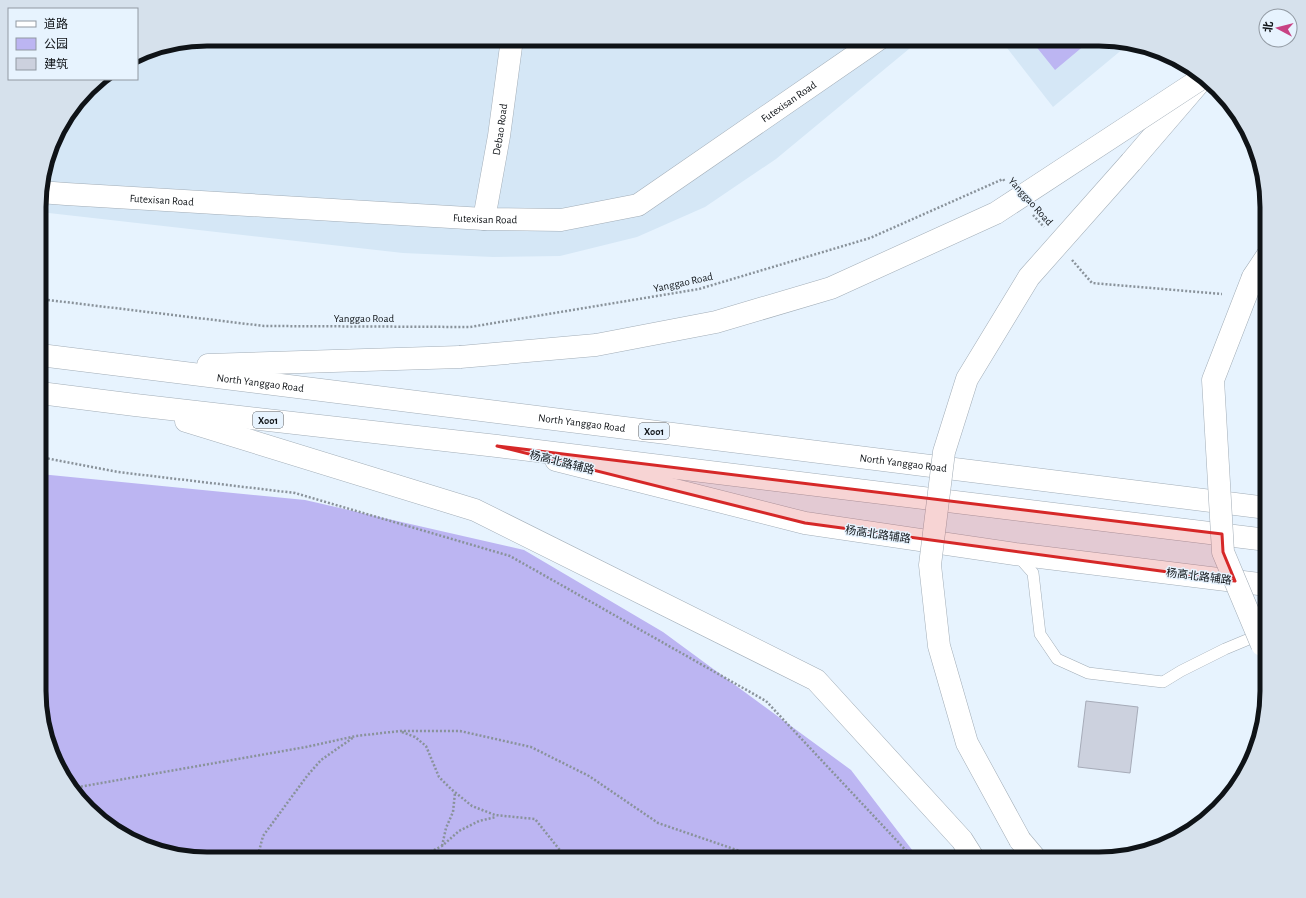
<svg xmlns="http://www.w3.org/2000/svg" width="1306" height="898" viewBox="0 0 1306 898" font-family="'Alegreya Sans','Noto Sans SC',sans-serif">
  <rect width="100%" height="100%" fill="#e7f3fe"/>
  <path fill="#d5e7f6" d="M207 39H921L776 159 705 207 637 237 560 256 493 257 403 253 40 212V185L56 133 96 81 99 79H137V55L143 52Z
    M1000 39H1110L1130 43 1053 107Z"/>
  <path fill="#bcb5f2" d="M1030 39H1092L1055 70Z
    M40 474 305 500 524 550 663 632 851 770 919 859H196L153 850 105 824 61 775 40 713Z"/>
  <path fill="#ccd1de" stroke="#a6abb8" d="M1086 701 1138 707 1130 773 1078 767Z"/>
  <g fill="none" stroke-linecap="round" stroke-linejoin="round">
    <g stroke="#a2adb7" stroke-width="12">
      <path id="lane" d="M1017 555 1033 573 1040 634 1057 659 1088 673 1163 682 1181 671 1225 649 1261 634"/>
    </g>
    <g stroke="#a2adb7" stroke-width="23">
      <g id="secondary">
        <path id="s1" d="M40 192 66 194 484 219 561 220 638 205 879 39"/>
        <path id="s2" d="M484 219 499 136 512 39"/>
      </g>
    </g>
    <g stroke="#a2adb7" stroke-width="23">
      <path id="primary" d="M556 460 805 523 1015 554 1267 585"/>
    </g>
    <g stroke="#a2adb7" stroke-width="23">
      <g id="highway">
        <path d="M1131 162 1198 84"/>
        <path d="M1253 277 1267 256"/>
        <path id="s3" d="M40 355 1267 508"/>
        <path d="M208 365 460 357"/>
        <path d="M40 393 135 405 497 446 1267 540"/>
        <path d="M186 421 475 510 816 680 962 840 974 859"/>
        <path d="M1020 840 1036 859"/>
      </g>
    </g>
    <path stroke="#89929a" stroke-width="2.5" stroke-dasharray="2 2" stroke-linecap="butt" d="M1033 215 1044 227
      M1072 260 1092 283 1222 294
      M40 299 264 326 470 327 699 289 870 238 1003 179 1005 182
      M40 457 118 472 295 493 510 556 766 701 914 859
      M402 732 415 737 426 746 439 777 451 789 472 806 495 815 535 819 567 859
      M73 788 306 747 356 736 400 731H460L531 747 589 776 658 823 763 859
      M442 846 446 828 453 812 455 793
      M257 859 263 836 307 776 321 760 354 737
      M416 859 442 846 459 831 479 821 496 817"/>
    <use href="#lane" stroke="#fff" stroke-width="11"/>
    <use href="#secondary" stroke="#fff" stroke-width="22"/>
    <use href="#primary" stroke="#fff" stroke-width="22"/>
    <use href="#highway" stroke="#fff" stroke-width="22"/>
    <g stroke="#a2adb7" stroke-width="23" stroke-linecap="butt">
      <path id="highway-bridge" d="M1253 277 1213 380 1223 552 1262 645
        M460 357 596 345 716 322 831 288 996 213 1202 78
        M1020 840 967 743 939 646 930 565 944 452 967 379 1029 277 1131 162"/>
    </g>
    <use href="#highway-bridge" stroke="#fff" stroke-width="22"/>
  </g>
  <path fill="#d62828" fill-opacity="0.2" stroke="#d62828" stroke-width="3" stroke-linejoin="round" d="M497 446 1222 534 1223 552 1235 581 805 523Z"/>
  <g text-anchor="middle" stroke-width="3" stroke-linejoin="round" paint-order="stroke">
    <g fill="#e7f3fe" stroke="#50565c" stroke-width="1">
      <rect x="253" y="412" width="30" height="16" rx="3"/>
      <rect x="639" y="423" width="30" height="16" rx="3"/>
    </g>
    <g font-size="10" font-weight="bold" fill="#0f1317">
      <text x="268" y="424">X001</text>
      <text x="654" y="435">X001</text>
    </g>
    <g font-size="11" fill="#0f1317" stroke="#e7f3fe">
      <text dy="4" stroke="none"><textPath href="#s1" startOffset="783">Futexisan Road</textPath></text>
      <text dy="4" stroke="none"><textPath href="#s2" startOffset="91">Debao Road</textPath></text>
      <text dy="4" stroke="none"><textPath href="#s1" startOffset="122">Futexisan Road</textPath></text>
      <text transform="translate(1031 201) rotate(48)" y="4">Yanggao Road</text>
      <text dy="4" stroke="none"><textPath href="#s1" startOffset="446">Futexisan Road</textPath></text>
      <text transform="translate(683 282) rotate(-12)" y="4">Yanggao Road</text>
      <text x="364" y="322">Yanggao Road</text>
      <text dy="4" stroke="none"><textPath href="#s3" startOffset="222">North Yanggao Road</textPath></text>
      <text dy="4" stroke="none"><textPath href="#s3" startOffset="546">North Yanggao Road</textPath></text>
      <text transform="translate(562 462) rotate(14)" y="4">杨高北路辅路</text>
      <text dy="4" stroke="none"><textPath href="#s3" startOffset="870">North Yanggao Road</textPath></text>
      <text transform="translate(878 534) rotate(8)" y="4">杨高北路辅路</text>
      <text transform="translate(1199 576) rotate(7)" y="4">杨高北路辅路</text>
    </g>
  </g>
  <path d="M0 0H1306V898H0ZM207 46H1099A161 161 0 0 1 1260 207V691A161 161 0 0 1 1099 852H207A161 161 0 0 1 46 691V207A161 161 0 0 1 207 46Z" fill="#d6e1ec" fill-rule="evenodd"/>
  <path fill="none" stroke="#0f1317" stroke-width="5" d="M207 46H1099A161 161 0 0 1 1260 207V691A161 161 0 0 1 1099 852H207A161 161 0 0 1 46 691V207A161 161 0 0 1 207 46Z"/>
  <rect x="8" y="8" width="130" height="72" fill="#e7f3fe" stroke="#9199a2"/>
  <rect x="16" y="21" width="20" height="6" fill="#ffffff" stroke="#9199a2"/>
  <text x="44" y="28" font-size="12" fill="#0f1317">道路</text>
  <rect x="16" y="38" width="20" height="12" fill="#bcb5f2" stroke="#9199a2"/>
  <text x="44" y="48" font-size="12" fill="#0f1317">公园</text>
  <rect x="16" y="58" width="20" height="12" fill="#ccd1de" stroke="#9199a2"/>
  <text x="44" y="68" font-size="12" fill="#0f1317">建筑</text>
  <g transform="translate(1278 28) rotate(277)"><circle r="19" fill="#e7f3fe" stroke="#9199a2"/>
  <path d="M0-3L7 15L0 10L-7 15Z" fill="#c84283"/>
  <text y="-6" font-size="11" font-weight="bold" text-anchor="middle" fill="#0f1317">北</text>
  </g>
</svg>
